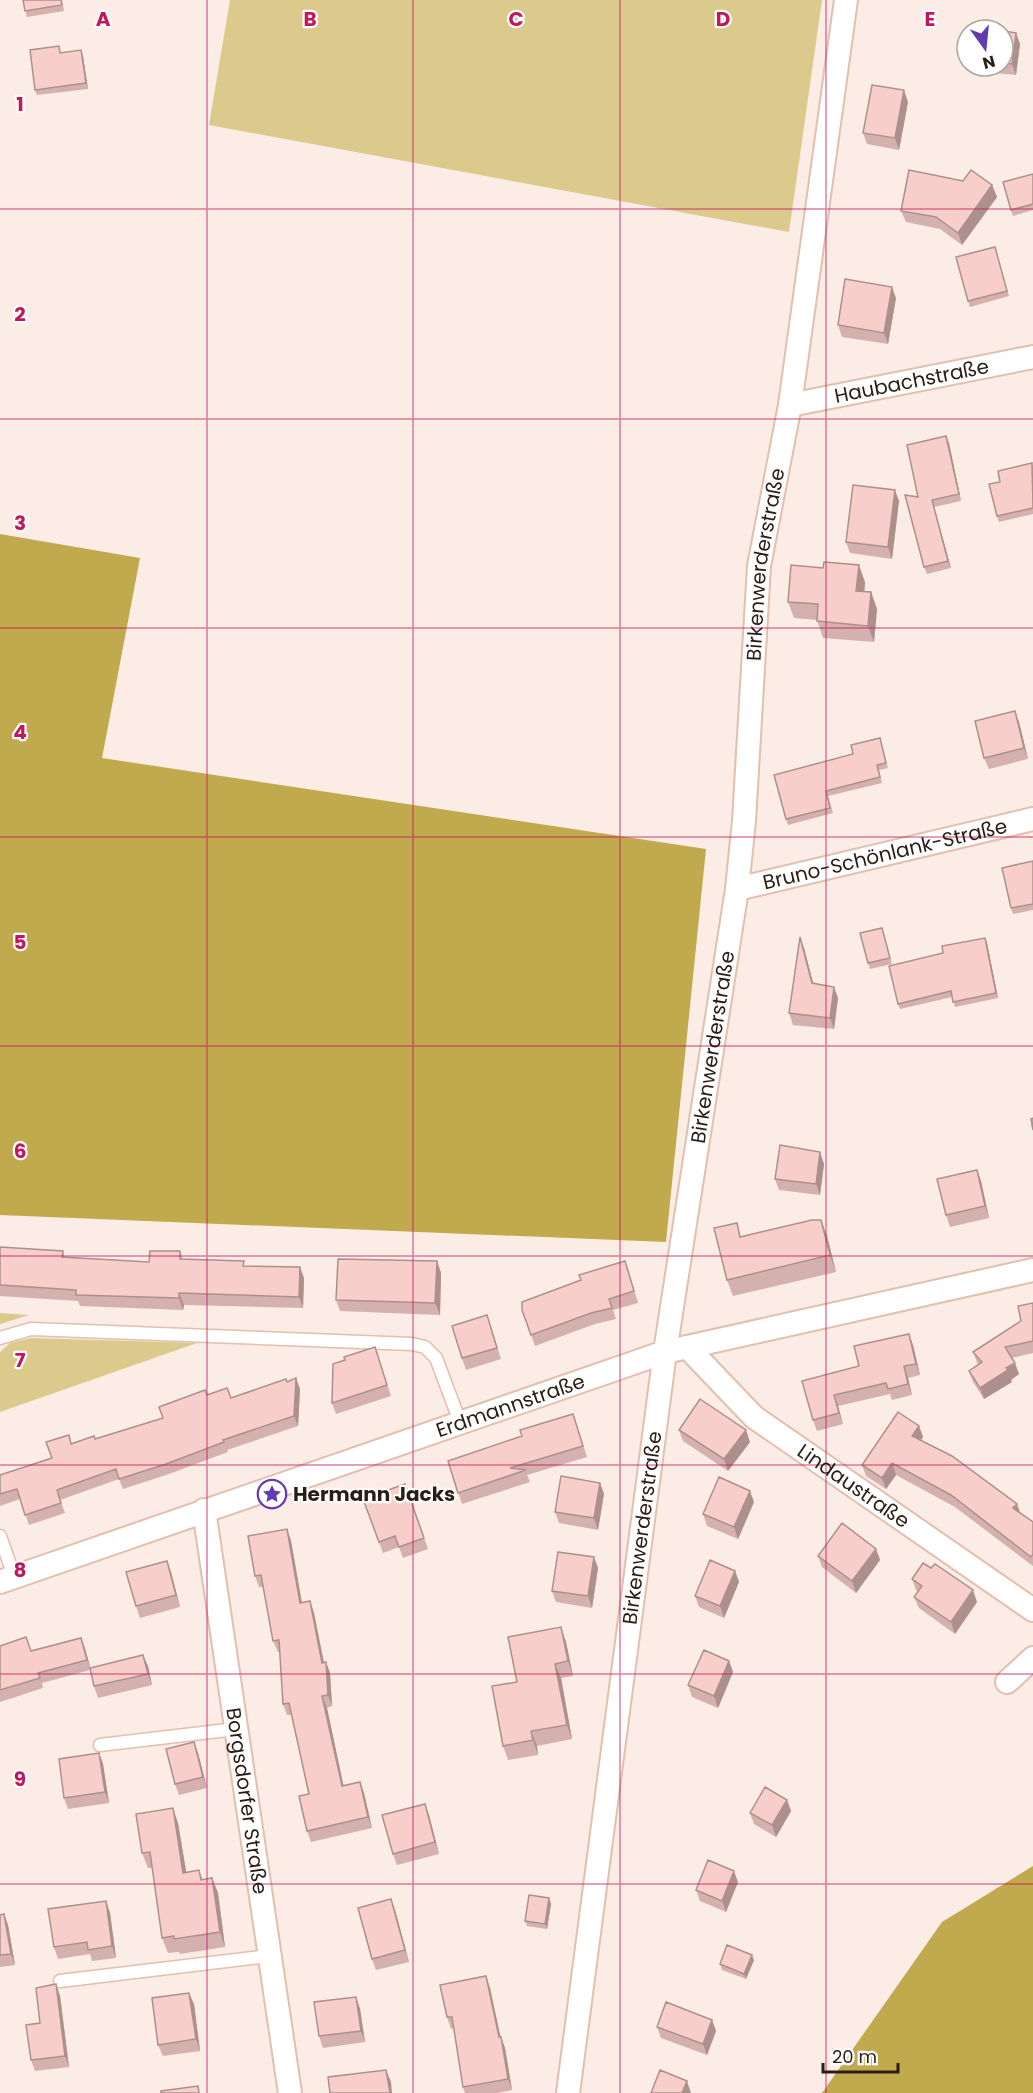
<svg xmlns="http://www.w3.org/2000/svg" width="1033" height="2093" viewBox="0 0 1033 2093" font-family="Poppins,sans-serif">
  <rect width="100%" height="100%" fill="#fbece5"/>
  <path fill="#dbca8b" d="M230 0H822L789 232 209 125Z
    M0 1313 29 1315 0 1324Z
    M31 1338 197 1343 0 1412V1352L10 1343Z"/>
  <path fill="#c1a94d" d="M0 534 140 558 102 758 706 849 666 1242 0 1215Z
    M1033 1866V2093H822L942 1922Z"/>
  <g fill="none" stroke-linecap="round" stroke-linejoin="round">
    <g stroke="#e2bfae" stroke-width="15">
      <path id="lane" d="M0 1338 31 1329 412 1344 425 1347 436 1358 460 1422
        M0 1536 14 1576
        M100 1745 236 1729
        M60 1981 269 1956"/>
    </g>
    <g stroke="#e2bfae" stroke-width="26">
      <g id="street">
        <path id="s1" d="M790 405 1033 357"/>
        <path id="s2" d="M737 889 1033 819"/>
        <path id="s3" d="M687 1347 754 1417 1033 1610"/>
        <path id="s4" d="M204 1510 290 2093"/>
        <path id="s5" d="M0 1582 665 1352 1033 1270"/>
        <path d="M1007 1682 1033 1658"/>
        <path id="s6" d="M568 2093 665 1352 737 889 744 821 759 566 790 405 846 0"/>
      </g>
    </g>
    <use href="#lane" stroke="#fff" stroke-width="12"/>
    <use href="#street" stroke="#fff" stroke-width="22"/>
  </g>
  <path fill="#d4b1ae" d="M23 0H62L64 11 27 17Z
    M1003 31 1016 33 1020 44 1016 75 975 71 973 66H1003Z
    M81 50 83 56 88 89 37 95 35 90Z
    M908 102 899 150 867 144 863 133Z
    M1033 174V210L1013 216 1011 210Z
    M963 181 992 185 997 197 962 245 940 229 906 222 901 211Z
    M995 247 1009 296 970 307 968 301Z
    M896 298 888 344 842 337 838 325Z
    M949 443 961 501 934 507 951 568 927 574 924 567 918 497Z
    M1033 465V514L999 522 997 516 1000 482Z
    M899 501 892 559 850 553 846 542Z
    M865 582 864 592H871L877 609 874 642 823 638 817 620 794 618 788 602Z
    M1019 722 1028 759 989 769 984 758Z
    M880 738 888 768 879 770 882 783 828 796 833 813 788 825 786 819 853 754Z
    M1033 861V910L1013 914 1011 908Z
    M882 928 892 964 870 969 868 963Z
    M987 943 998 998 955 1007 952 997 900 1009 898 1004 943 953Z
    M804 948 813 983 838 998 834 1029 793 1025 789 1013Z
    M824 1164 820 1195 779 1190 775 1179Z
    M977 1170 981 1181 989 1218 950 1227 946 1215Z
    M821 1220 827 1236 836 1272 733 1296 727 1280 742 1237Z
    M0 1247 63 1251 65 1258 149 1262 180 1251 183 1259 245 1266 304 1278 303 1308 184 1305 183 1310 80 1306 78 1301 0 1296Z
    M437 1261 441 1273 440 1315 340 1311 336 1300Z
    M629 1272 638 1303 613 1310 616 1319 595 1324 535 1346 522 1310Z
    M1033 1303V1353L1012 1358 1019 1374 1011 1380 1012 1382 984 1399 973 1382 969 1371 978 1365 973 1352 1021 1321Z
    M491 1327 501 1359 466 1370 462 1358Z
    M913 1345 920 1375 908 1378 912 1395 892 1400 890 1394 838 1406 843 1424 817 1431 813 1420 859 1366Z
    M379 1359 391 1396 336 1414 332 1403 345 1360Z
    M287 1382 300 1389 298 1426 227 1450 228 1452 169 1474 123 1489 119 1479 60 1500 65 1513 29 1525 20 1499 0 1506V1475L52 1458 72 1444 95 1439 163 1418 207 1395 231 1398Z
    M577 1426 587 1457 527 1475 530 1482 462 1504 448 1461Z
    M919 1426 923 1437 921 1440 1033 1522V1566L955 1507 896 1475 886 1489 866 1476 862 1465Z
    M679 1430 750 1442 728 1471 683 1441Z
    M600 1483 604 1494 598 1530 559 1523 555 1512Z
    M405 1484 428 1549 403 1558 399 1547 383 1553 363 1499Z
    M754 1502 738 1539 707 1526 703 1514Z
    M287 1529 291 1541 302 1603 310 1601 314 1613 324 1662H326L330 1673 332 1706 327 1708 343 1786 360 1782 364 1793 372 1828 311 1842 307 1831 309 1794 291 1715H287L283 1704 280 1652H278L273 1641 263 1587H259L255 1576Z
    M876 1549 880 1560 856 1593 822 1567 818 1556Z
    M594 1557 598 1568 592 1608 556 1602 552 1591Z
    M931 1568 977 1602 955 1634 919 1608 914 1597 918 1591 916 1590 912 1579Z
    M735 1571 739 1582 724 1618 699 1607 695 1596Z
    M171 1572 180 1607 140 1618 136 1606Z
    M81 1638 90 1668 148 1666 152 1685 98 1698 94 1686 90 1670 42 1683 43 1688 0 1702V1646L31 1651Z
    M566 1642 573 1676 561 1678 572 1739 537 1746 538 1755 508 1760 503 1746 517 1682Z
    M729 1661 733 1672 718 1708 692 1697 688 1685Z
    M194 1742 198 1753 207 1788 179 1795 175 1784Z
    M99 1753 103 1764 109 1803 68 1809 64 1798Z
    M787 1800 791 1811 776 1837 754 1824 750 1813Z
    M429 1815 439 1854 397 1865 393 1854Z
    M178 1823 186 1872 199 1870 203 1880 212 1878 218 1893 225 1947 180 1954 179 1952 168 1953 162 1938 152 1868H148L142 1853Z
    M738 1882 726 1912 700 1901 696 1890Z
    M549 1898 551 1904 547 1929 527 1926 525 1921Z
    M391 1899 395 1910 409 1962 376 1970 372 1959Z
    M106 1901 110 1913 116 1958 92 1961 90 1954 58 1959 54 1947Z
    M4 1914 8 1925 15 1965 0 1967V1915Z
    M754 1960 746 1979 722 1970 720 1964Z
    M56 1984 60 1996 69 2067 35 2071 31 2060Z
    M490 1988 500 2037H501L505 2048 512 2090 497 2093H465L463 2087 454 2028 451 2029 447 2017Z
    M356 1997 360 2009 365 2042 323 2048 319 2036Z
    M194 2004 200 2051 163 2056 158 2045Z
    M712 2020 716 2031 707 2055 661 2038 657 2027Z"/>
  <path fill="#ad908d" d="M1016 33 1020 44 1016 75 1012 64Z
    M81 50 83 56 88 89 86 83Z
    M904 90 908 102 899 150 895 138Z
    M992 185 997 197 962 245 958 233Z
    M892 287 896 298 888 344 884 333Z
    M946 436 949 443 961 501 959 494Z
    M895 490 899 501 892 559 888 547Z
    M932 500 934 507 951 568 948 561Z
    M859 565 865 582 863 608 856 591Z
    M871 592 877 609 874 642 868 626Z
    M1015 711 1019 722 1028 759 1024 748Z
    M800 937 804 948 816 994 812 983Z
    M985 938 987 943 998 998 996 993Z
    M834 987 838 998 834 1029 830 1018Z
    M820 1152 824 1164 820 1195 816 1184Z
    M977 1170 981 1181 989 1218 985 1206Z
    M821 1220 827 1236 836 1272 830 1255Z
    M437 1261 441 1273 440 1315 435 1303Z
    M300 1267 304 1278 303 1308 299 1297Z
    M179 1293 184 1305 183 1310 179 1298Z
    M909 1334 913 1345 920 1375 916 1364Z
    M1015 1363 1019 1374 1011 1380 1012 1382 984 1399 980 1388Z
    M904 1366 908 1378 912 1395 908 1384Z
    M296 1378 300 1389 298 1426 294 1416Z
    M834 1395 838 1406 843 1424 839 1413Z
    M919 1426 923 1437 916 1447 912 1436Z
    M746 1430 750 1442 728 1471 724 1459Z
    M892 1463 896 1475 886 1489 882 1478Z
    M600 1483 604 1494 598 1530 594 1518Z
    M750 1491 754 1502 738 1539 734 1527Z
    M1017 1504 1021 1515 1013 1508Z
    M287 1529 291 1541 304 1615 300 1603Z
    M876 1549 880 1560 856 1593 852 1581Z
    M594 1557 598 1568 592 1608 588 1596Z
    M167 1561 171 1572 180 1607 176 1595Z
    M735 1571 739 1582 724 1618 720 1606Z
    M973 1590 977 1602 955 1634 951 1622Z
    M310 1601 314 1613 326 1674 322 1663Z
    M561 1627 566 1642 573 1676 568 1661Z
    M81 1638 85 1648 91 1670 87 1660Z
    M143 1655 148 1666 152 1685 148 1674Z
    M729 1661 733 1672 718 1708 714 1696Z
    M326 1662 330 1673 332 1706 328 1695Z
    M555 1664 561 1678 572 1739 567 1725Z
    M322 1696 327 1708 346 1797 342 1786Z
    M531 1731 537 1746 538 1755 533 1740Z
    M194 1742 198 1753 207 1788 203 1777Z
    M99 1753 103 1764 109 1803 105 1792Z
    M360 1782 364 1793 372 1828 368 1817Z
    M787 1800 791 1811 776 1837 772 1825Z
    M425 1804 429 1815 439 1854 435 1842Z
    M173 1808 178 1823 189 1888 183 1873Z
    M734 1871 738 1882 726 1912 722 1901Z
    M212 1878 218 1893 225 1947 220 1932Z
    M549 1898 551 1904 547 1929 545 1924Z
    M391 1899 395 1910 409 1962 405 1950Z
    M106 1901 110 1913 116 1958 112 1946Z
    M4 1914 8 1925 15 1965 11 1954Z
    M752 1955 754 1960 746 1979 744 1974Z
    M486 1976 490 1988 503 2048 499 2037Z
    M56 1984 60 1996 69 2067 65 2056Z
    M189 1993 194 2004 200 2051 196 2039Z
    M356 1997 360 2009 365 2042 361 2031Z
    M712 2020 716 2031 707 2055 703 2044Z
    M501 2037 505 2048 512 2090 508 2079Z
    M386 2070 391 2082 392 2093H390Z
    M687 2081 691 2093H682Z"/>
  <path fill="#f7ceca" stroke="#ad908d" stroke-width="1.5" d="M23 0H61L62 5 25 11Z
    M975 26 999 30H975Z
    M1003 31 1016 33 1012 64 1003 63Z
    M59 46 60 53 81 50 86 83 35 90 30 50Z
    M872 85 904 90 895 138 863 133Z
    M909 170 963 181 971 170 992 185 958 233 936 217 901 211Z
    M1033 174V204L1011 210 1003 182Z
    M995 247 1007 291 968 301 956 257Z
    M845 279 892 287 884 333 838 325Z
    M946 436 959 494 932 500 948 561 924 567 905 495 918 497 907 445Z
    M1032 463 1033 508 997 516 989 484 1000 482 998 471Z
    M853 485 895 490 888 547 846 542Z
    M824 562 859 565 856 591 871 592 868 626 817 621 818 604 788 602 791 565 823 568Z
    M1015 711 1024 748 984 758 975 721Z
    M880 738 886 763 877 765 880 777 826 791 830 808 786 819 774 775 853 754 851 745Z
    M1033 861V904L1011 908 1002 868Z
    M882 928 890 958 868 963 860 933Z
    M800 937 812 983 834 987 830 1018 789 1013Z
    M985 938 996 993 953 1002 951 991 898 1004 889 966 943 953 942 946Z
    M1033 1118V1130L1031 1119Z
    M780 1145 820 1152 816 1184 775 1179Z
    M977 1170 985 1206 946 1215 937 1179Z
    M812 1220H821L830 1255 727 1280 714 1228 737 1223 740 1237Z
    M0 1247 63 1251 62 1257 149 1262 150 1251H180V1259L244 1261 243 1266 300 1267 299 1297 179 1293V1298L76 1295V1290L0 1285Z
    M338 1259 437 1261 435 1303 336 1300Z
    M625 1261 634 1291 609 1299 612 1308 591 1313 531 1335 522 1310V1302L581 1280 579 1275Z
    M1033 1303V1341L1005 1347 1015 1363 1006 1368 1008 1370 980 1388 969 1371 982 1362 973 1352 1021 1321 1018 1306Z
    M487 1315 497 1348 462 1358 452 1326Z
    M909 1334 916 1364 904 1366 908 1384 888 1389 886 1383 834 1395 839 1413 813 1420 802 1381 859 1366 854 1346Z
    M375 1347 387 1385 332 1403 333 1364 345 1360 344 1357Z
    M296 1378 294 1416 223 1440 224 1442 166 1464 119 1479 116 1469 57 1490 61 1503 25 1515 17 1489 0 1494V1475L52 1458 46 1442 69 1435 71 1444 94 1436 95 1439 163 1418 159 1407 205 1390 207 1395 227 1388 231 1398 286 1379 287 1382Z
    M700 1399 746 1430 724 1459 679 1430Z
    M898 1412 919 1426 912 1436 952 1456 1017 1504 1013 1508 1033 1522V1554L1031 1557 951 1495 892 1463 882 1478 862 1465Z
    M573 1414 583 1446 510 1468 526 1470 458 1493 448 1461 522 1436 520 1430Z
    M561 1476 600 1483 594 1518 555 1512Z
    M719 1477 750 1491 734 1527 703 1514Z
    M405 1484 424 1538 399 1547 395 1536 379 1542 363 1499Z
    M842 1523 876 1549 852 1581 818 1556Z
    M287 1529 300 1603 310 1601 322 1663 326 1662 328 1695 322 1696 342 1786 360 1782 368 1817 307 1831 299 1796 309 1794 289 1703 283 1704 279 1640 273 1641 261 1575 255 1576 248 1536Z
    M558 1552 594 1557 588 1596 552 1591Z
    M710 1560 735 1571 720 1606 695 1596Z
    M167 1561 176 1595 136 1606 126 1572Z
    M923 1563 931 1568 935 1564 973 1590 951 1622 914 1597 922 1586 912 1579Z
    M561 1627 568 1661 555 1664 567 1725 531 1731 533 1740 503 1746 492 1686 517 1682 508 1637Z
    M26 1637 31 1651 81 1638 87 1660 38 1673 40 1678 0 1690V1646Z
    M704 1650 729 1661 714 1696 688 1685Z
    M143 1655 148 1674 94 1686 90 1668Z
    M194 1742 203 1777 175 1784 166 1749Z
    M99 1753 105 1792 64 1798 59 1759Z
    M765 1787 787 1800 772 1825 750 1813Z
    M425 1804 435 1842 393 1854 382 1815Z
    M173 1808 183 1873 199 1870 201 1880 212 1878 220 1932 174 1939V1936L162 1938 150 1852 142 1853 136 1814Z
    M708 1860 734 1871 722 1901 696 1890Z
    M529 1895 549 1898 545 1924 525 1921Z
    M391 1899 405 1950 372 1959 358 1908Z
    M106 1901 112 1946 88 1950 87 1942 54 1947 48 1909Z
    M4 1914 11 1954 0 1955V1915Z
    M727 1945 752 1955 744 1974 720 1964Z
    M486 1976 499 2037H501L508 2079 463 2087 452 2017H447L440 1985Z
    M56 1984 65 2056 31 2060 26 2025 40 2023 36 1988Z
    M189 1993 196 2039 158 2045 152 1998Z
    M356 1997 361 2031 319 2036 314 2002Z
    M666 2002 712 2020 703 2044 657 2027Z
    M386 2070 390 2093H330L328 2077Z
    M660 2070 687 2081 682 2093H651Z
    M198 2086 199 2093H161V2091Z"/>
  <path fill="none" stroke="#c2185b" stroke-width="1.5" stroke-opacity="0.55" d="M207 0V2093M413 0V2093M620 0V2093M826 0V2093M0 209H1033M0 419H1033M0 628H1033M0 837H1033M0 1046H1033M0 1256H1033M0 1465H1033M0 1674H1033M0 1884H1033"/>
  <defs>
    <g id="sight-ring" transform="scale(1.5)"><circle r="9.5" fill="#fff" stroke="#613bb3" stroke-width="1.5"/><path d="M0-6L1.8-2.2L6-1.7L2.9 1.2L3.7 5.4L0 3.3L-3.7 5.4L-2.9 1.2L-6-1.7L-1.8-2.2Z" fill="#613bb3"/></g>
  </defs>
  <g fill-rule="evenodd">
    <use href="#sight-ring" x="272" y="1494"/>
  </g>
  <g text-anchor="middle" stroke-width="4.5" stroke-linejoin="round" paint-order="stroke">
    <g font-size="20" fill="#2a1d16" stroke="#fff">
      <text dy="7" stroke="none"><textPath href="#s1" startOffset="124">Haubachstraße</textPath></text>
      <text dy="7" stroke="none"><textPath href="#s6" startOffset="1542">Birkenwerderstraße</textPath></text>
      <text dy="7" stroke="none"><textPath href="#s2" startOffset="152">Bruno-Schönlank-Straße</textPath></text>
      <text dy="7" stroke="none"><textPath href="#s6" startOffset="1056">Birkenwerderstraße</textPath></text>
      <text dy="7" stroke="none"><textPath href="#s5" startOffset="540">Erdmannstraße</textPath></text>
      <text dy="7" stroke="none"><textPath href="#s3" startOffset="218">Lindaustraße</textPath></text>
      <text dy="7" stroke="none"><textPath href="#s6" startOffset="570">Birkenwerderstraße</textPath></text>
      <text dy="7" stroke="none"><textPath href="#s4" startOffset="294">Borgsdorfer Straße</textPath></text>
    </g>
    <g font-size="20" font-weight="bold" fill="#2a1d16" stroke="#fff" text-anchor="start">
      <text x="293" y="1501">Hermann Jacks</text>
    </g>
  </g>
  <g font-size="20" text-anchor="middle" font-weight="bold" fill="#c2185b" stroke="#fff" stroke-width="4.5" stroke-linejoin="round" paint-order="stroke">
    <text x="103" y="26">A</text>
    <text x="310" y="26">B</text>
    <text x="516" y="26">C</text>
    <text x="723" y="26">D</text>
    <text x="930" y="26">E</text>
    <text x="20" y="111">1</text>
    <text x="20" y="321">2</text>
    <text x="20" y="530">3</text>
    <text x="20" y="739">4</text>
    <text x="20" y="949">5</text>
    <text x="20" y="1158">6</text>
    <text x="20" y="1367">7</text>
    <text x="20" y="1577">8</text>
    <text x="20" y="1786">9</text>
  </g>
  <g transform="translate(985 48) rotate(165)"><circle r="28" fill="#ffffff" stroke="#aaa5a2" stroke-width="1.5"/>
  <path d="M0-4.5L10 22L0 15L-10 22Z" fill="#613bb3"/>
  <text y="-9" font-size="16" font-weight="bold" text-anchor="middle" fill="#2a1d16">N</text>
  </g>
  <path d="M823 2063v9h75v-9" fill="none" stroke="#2a1d16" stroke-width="3"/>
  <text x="832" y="2063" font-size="18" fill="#2a1d16" stroke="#ffffff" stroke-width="4.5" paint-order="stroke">20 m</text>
</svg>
